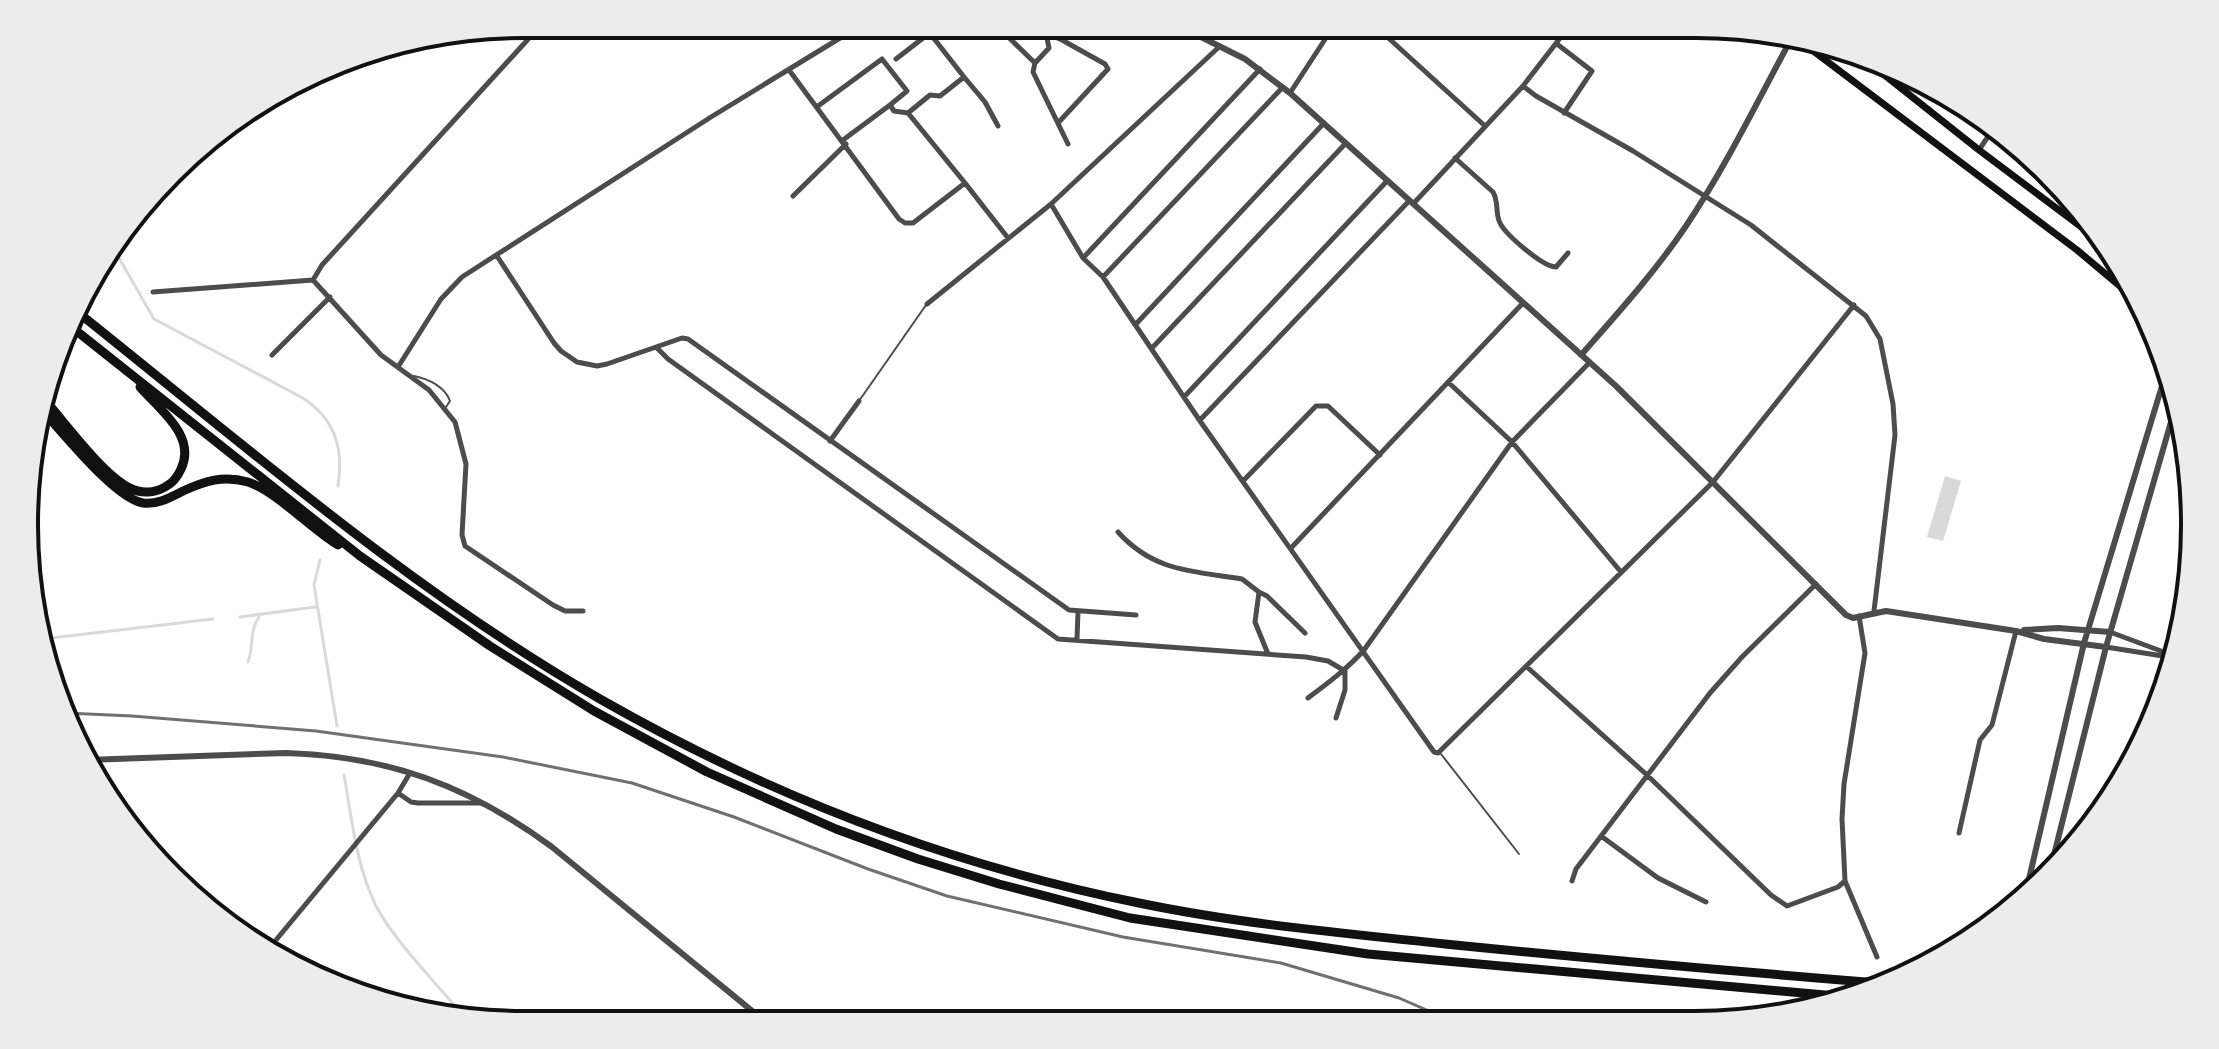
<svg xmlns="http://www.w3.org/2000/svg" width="2219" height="1049" viewBox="0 0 2219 1049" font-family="'Roboto Condensed',sans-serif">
  <rect width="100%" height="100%" fill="#fff"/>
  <path fill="#d9d9d9" d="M1945 476 1961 481 1943 541 1927 537Z"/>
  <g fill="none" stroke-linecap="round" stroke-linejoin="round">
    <path stroke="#d9d9d9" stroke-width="3" d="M111 244 154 319 301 397C335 418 344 448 338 486
      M320 560 314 585 337 726
      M240 617 315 607
      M43 639 213 619
      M248 662C254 646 249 631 259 617
      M344 775C352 819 356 865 376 906 396 943 433 979 460 1012"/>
    <path stroke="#4c4c4c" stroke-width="2" d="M414 376C429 379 445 387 450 401L446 407
      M859 401 926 305
      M2186 570 2187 567
      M1441 754 1519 854"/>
    <path stroke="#4c4c4c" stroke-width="5" d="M995 24 1035 63
      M1049 24 1046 33 1049 48 1035 63 1033 72 1068 144
      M1373 24 1485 126
      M1046 33 1062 40 1105 64 1108 69 1058 123
      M1557 44 1592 71 1564 113
      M896 59 927 35 932 36 964 77
      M789 70 899 219 905 223H913L965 183 1008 238
      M1523 86 1536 96 1633 151 1751 225 1866 316 1880 339 1893 404 1895 435 1874 611
      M1290 93 1335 24
      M818 106 882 59 907 91 890 105
      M908 113 965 183
      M843 140 890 105 894 111 908 113 930 95 940 96 964 77 985 102 998 126
      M1979 150 1991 132
      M1455 158 1493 192C1499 202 1495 213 1500 223 1506 235 1543 267 1556 267L1568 253
      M793 196 846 144
      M1051 204 1083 258 1103 277 1200 421 1434 752 1438 753 1713 482 1854 305
      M1413 204 1523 86 1571 24
      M497 256 554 343 561 351 577 362 597 366 607 364 682 338 688 339 1069 610 1136 615
      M1083 258 1260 69
      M1103 277 1283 87
      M313 280 381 355 429 390 455 422 466 464 462 535 465 546 553 605 565 611H583
      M153 292 313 280 322 265 542 24
      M927 304 1051 204 1220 46
      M1136 324 1324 123
      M657 348 668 359 1058 639 1306 657 1328 661 1345 671
      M1152 348 1346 143
      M272 355 330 297
      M398 367 441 299 462 277 711 117 863 24
      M1448 382 1512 442 1621 572
      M1184 397 1387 181
      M1200 420 1409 201
      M830 441 859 401
      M1243 481 1316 406H1328L1380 455
      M1118 532C1154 572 1193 571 1242 579L1259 592 1255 622 1268 654
      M1291 548 1523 303
      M1259 592 1267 596 1305 633
      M1859 616 1865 653 1844 784 1842 819 1845 881 1877 957
      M2110 632 2169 654
      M1077 639 1078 612
      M2106 647 2169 657
      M1527 667 1647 775 1771 895 1787 906 1838 887 1845 881
      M1308 698C1328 683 1347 669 1364 650L1512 442 1590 362
      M1336 718 1345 690V671
      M398 793 411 802 418 803H481
      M1959 833 1980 740 1992 725 2016 631
      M1601 836 1658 878 1706 902
      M1572 881 1576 869 1710 693 1742 657 1816 584
      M271 946 398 793 410 773"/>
    <path stroke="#4c4c4c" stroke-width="6" d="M1175 24 1245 59 1290 93 1616 386 1846 615 1853 618 1886 611 2016 631 2044 639 2106 647
      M1581 355C1618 313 1655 272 1686 226 1725 168 1756 104 1789 43
      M2024 630 2058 628 2110 632
      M86 760 286 753C389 756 469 786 552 847L768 1024
      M2050 871 2106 647 2173 415
      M2025 896 2084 643 2165 376"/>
    <path stroke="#111" stroke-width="7" d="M1808 47 2077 250 2133 297
      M1863 58 1979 150 2092 235"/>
    <path stroke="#111" stroke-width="9" d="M80 314C248 448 413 592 600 699 768 795 950 865 1139 903 1240 924 1342 933 1445 944 1594 959 1742 972 1891 984
      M74 329 360 556 490 646 594 711 707 772 836 829 918 859 999 884 1130 918 1368 954 1847 997
      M45 400C65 423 103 475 130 488 141 494 155 493 165 487 173 483 178 476 181 469 197 436 159 409 140 387
      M41 409C62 431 115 499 143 503 157 505 171 497 183 491 205 481 223 475 248 482 276 491 311 529 338 545"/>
    <path stroke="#707070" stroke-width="3" d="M66 713 132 716 316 731 503 757 632 783 734 817 868 869 947 896 1123 937 1281 963 1399 998 1454 1022"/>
  </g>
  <path d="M0 0H2219V1049H0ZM524 38H1695A486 486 0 0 1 2181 524V525A486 486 0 0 1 1695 1011H524A486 486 0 0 1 38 525V524A486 486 0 0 1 524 38Z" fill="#ececec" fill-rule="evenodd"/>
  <path fill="none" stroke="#111" stroke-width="4" d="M524 38H1695A486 486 0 0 1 2181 524V525A486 486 0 0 1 1695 1011H524A486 486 0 0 1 38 525V524A486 486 0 0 1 524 38Z"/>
</svg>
